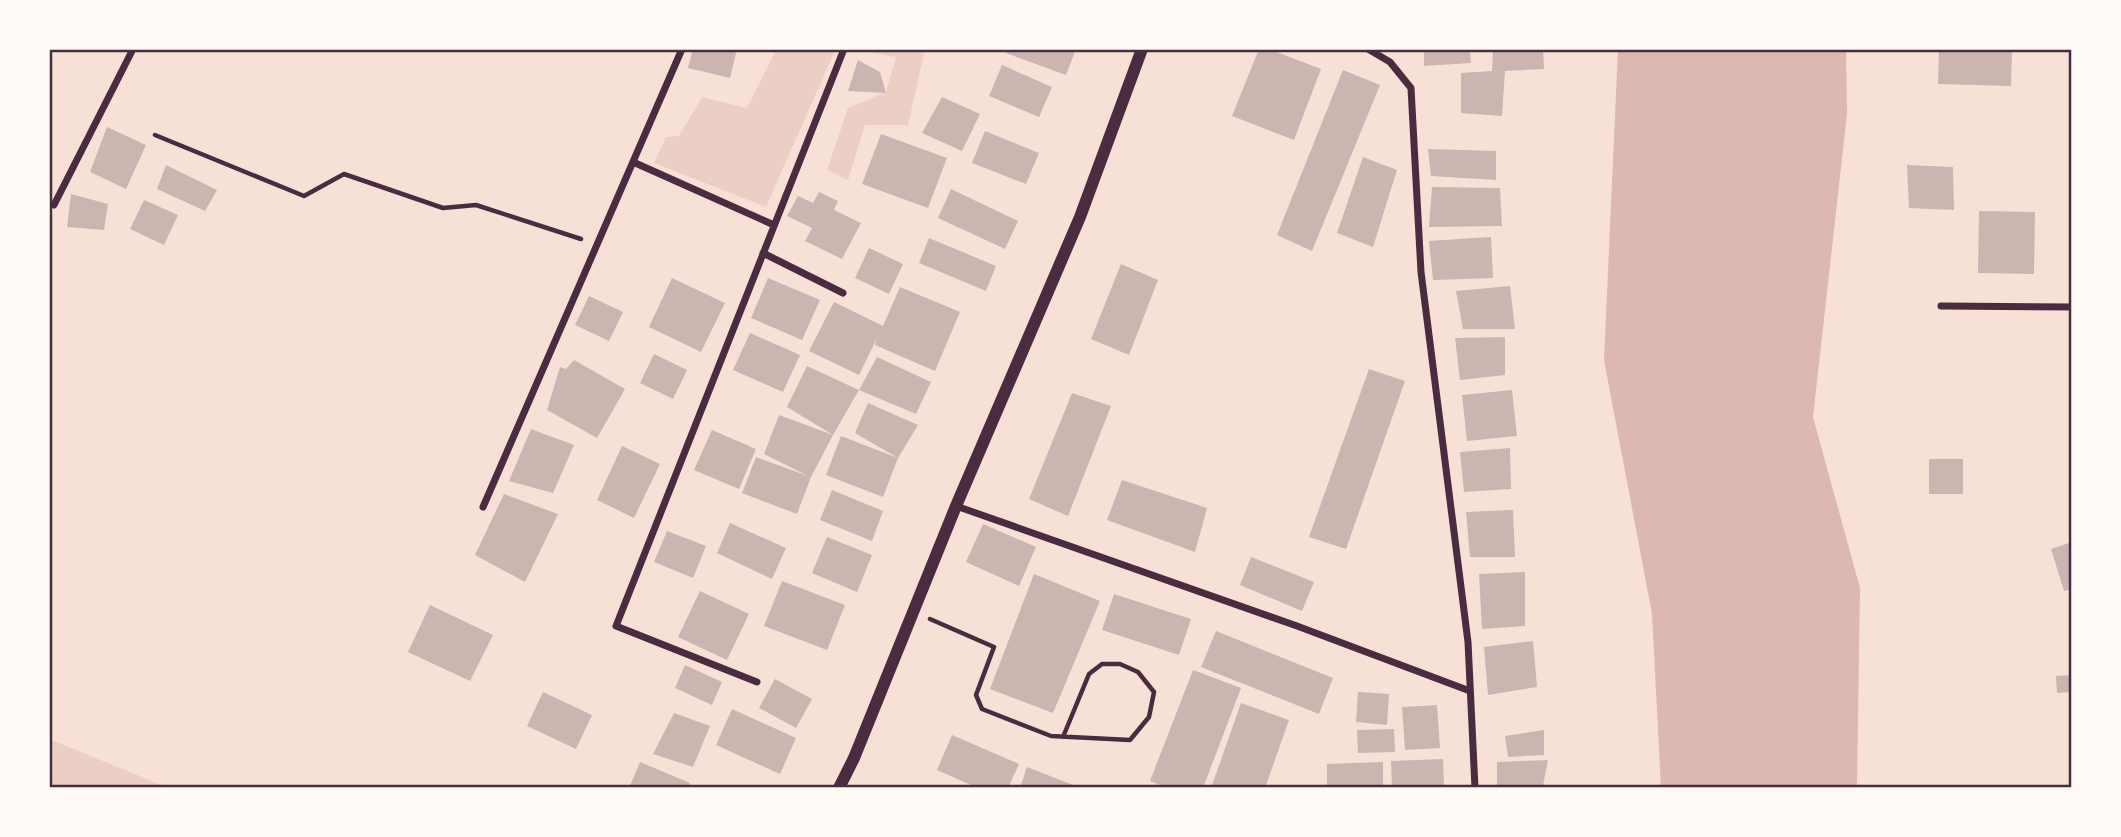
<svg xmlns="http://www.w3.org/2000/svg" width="2121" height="837" viewBox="0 0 2121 837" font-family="Raleway,sans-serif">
  <rect width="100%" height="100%" fill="#f7e1d7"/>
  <path fill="#ebcfc5" d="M772 49H832L835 51 766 207 654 163 666 137 679 136 702 97 747 108 775 52Z
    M866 49H925L908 125H865L848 180 827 170 848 108 886 92 896 57 868 52Z
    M49 739 169 788H49Z"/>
  <path fill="#dcb8b0" d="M1618 49H1846L1847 114 1813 417 1860 588 1857 788H1661L1652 614 1604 360Z"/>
  <path fill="#ccb4b1" d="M693 49H737L730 78 688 68Z
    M1007 49H1076L1066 75 1006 53Z
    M1259 49H1269L1321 69 1294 140 1232 116Z
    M1424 49H1470L1471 63 1424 66Z
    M1493 49H1543L1544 69 1505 71 1502 116 1461 113V73L1492 71Z
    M1939 49H2012L2011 86 1938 84Z
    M858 60 880 72 886 93 848 91Z
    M1002 65 1052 87 1039 117 989 96Z
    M1343 70 1380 85 1312 251 1277 235Z
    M942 97 980 114 962 151 922 133Z
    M107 127 146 145 126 189 90 172Z
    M985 131 1039 153 1026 184 972 163Z
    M881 134 947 158 928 208 862 184Z
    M1428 149 1496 151V180L1431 176Z
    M1363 157 1397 170 1373 247 1337 233Z
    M166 165 217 190 205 211 157 189Z
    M1907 165 1953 167 1954 210 1909 208Z
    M1432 187 1500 188 1502 226 1429 227Z
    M951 189 1018 221 1005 249 938 218Z
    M819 192 838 201 834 210 861 223 842 259 805 241 812 228 787 216 798 196 813 203Z
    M71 194 108 204 104 230 67 227Z
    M144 200 178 215 164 245 130 229Z
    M1979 211 2035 212 2034 274 1978 273Z
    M1491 237 1493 278 1433 280 1429 241Z
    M929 238 996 266 986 291 919 263Z
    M869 248 903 264 889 294 855 278Z
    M1121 264 1158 280 1129 355 1091 339Z
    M672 278 725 303 701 352 649 327Z
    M768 278 820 300 802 340 751 318Z
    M1510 286 1515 329H1463L1456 291Z
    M900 287 960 312 935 371 875 345 877 338 859 375 809 351 834 302 883 326Z
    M589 296 623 312 609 341 575 325Z
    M750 333 800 355 783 392 733 370Z
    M1505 337V375L1460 380 1455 338Z
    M654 354 687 370 673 399 640 383Z
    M877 357 931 382 916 414 859 390Z
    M574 360 625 389 597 438 547 410 560 367 566 369Z
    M807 366 859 390 833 435 787 407Z
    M1369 369 1405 381 1346 549 1309 537Z
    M1512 390 1517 436 1467 441 1462 395Z
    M1072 393 1111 406 1068 516 1029 499Z
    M868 403 918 425 898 458 855 433Z
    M779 415 833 435 811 477 797 514 742 493 756 457 808 476 764 454Z
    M531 429 574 445 553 493 509 481Z
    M712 430 756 449 739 489 694 470Z
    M841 436 898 458 883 497 826 475Z
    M622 446 660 464 634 518 597 500Z
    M1510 448 1511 489 1464 492 1460 452Z
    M1929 459H1963V494H1929Z
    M1122 480 1207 508 1195 552 1107 520Z
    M832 490 883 511 872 541 820 520Z
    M504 494 558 514 525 582 475 555Z
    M1513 510 1515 557H1470L1466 512Z
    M730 523 786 548 772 579 717 553Z
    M983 524 1036 547 1019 586 966 562Z
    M667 531 706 546 693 578 654 562Z
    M827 537 872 555 857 592 812 573Z
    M2072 542V589L2064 591 2051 549Z
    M1251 557 1314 582 1302 611 1240 585Z
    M1525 572V626L1482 629 1479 574Z
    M1034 574 1100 601 1053 713 990 689Z
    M782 581 845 605 827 650 764 626Z
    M700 591 749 614 727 660 678 637Z
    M1114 594 1191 619 1179 655 1102 630Z
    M430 605 493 635 470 681 408 652Z
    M1216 631 1333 678 1319 714 1201 667Z
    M1533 641 1537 687 1488 695 1484 647Z
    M685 665 722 682 712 705 675 688Z
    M1193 670 1241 688 1203 788H1168L1150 781Z
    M2072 675V692L2057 693 2056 676Z
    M775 679 812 699 796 728 759 708Z
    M543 692 592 715 576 749 527 726Z
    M1358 692 1389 694 1387 725 1356 722Z
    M1241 703 1289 720 1265 788H1211Z
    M1437 705 1440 748 1405 750 1402 707Z
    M732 709 796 738 780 774 716 745Z
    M674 713 710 726 693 767 653 754Z
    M1394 729 1395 752 1358 753 1357 730Z
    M1544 730V755L1508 757 1505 736Z
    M952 735 1019 764 1008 788H978L937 770Z
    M1443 759 1444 788H1392L1391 761Z
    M1548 760 1543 786 1497 788V762Z
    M640 762 690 783 688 788H629Z
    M1383 762V788H1327V764Z
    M1027 767 1081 788H1020Z"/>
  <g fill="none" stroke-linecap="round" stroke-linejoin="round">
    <path stroke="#4a2c40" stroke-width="4.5" d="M155 135 304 196 344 174 443 208 476 205 581 239
      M930 619 994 647 976 695 982 709 1051 736 1130 740 1149 717 1154 692 1138 672 1120 664H1102L1089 674 1063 737"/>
    <path stroke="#4a2c40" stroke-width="7" d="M1368 49 1390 62 1411 88 1421 272 1468 642 1475 788
      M633 162 774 225
      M54 205 133 49
      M763 253 843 293
      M1941 306 2072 307
      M956 506 1297 626 1470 691
      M483 507 682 49
      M757 682 616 626 844 49"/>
    <path stroke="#4a2c40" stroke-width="12" d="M839 788 854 758 956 506 1080 217 1142 49"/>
  </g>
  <rect width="2121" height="837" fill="none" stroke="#fffaf5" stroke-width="102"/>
  <rect x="51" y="51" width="2019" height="735" fill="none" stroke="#4a2c40" stroke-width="2.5"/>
</svg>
